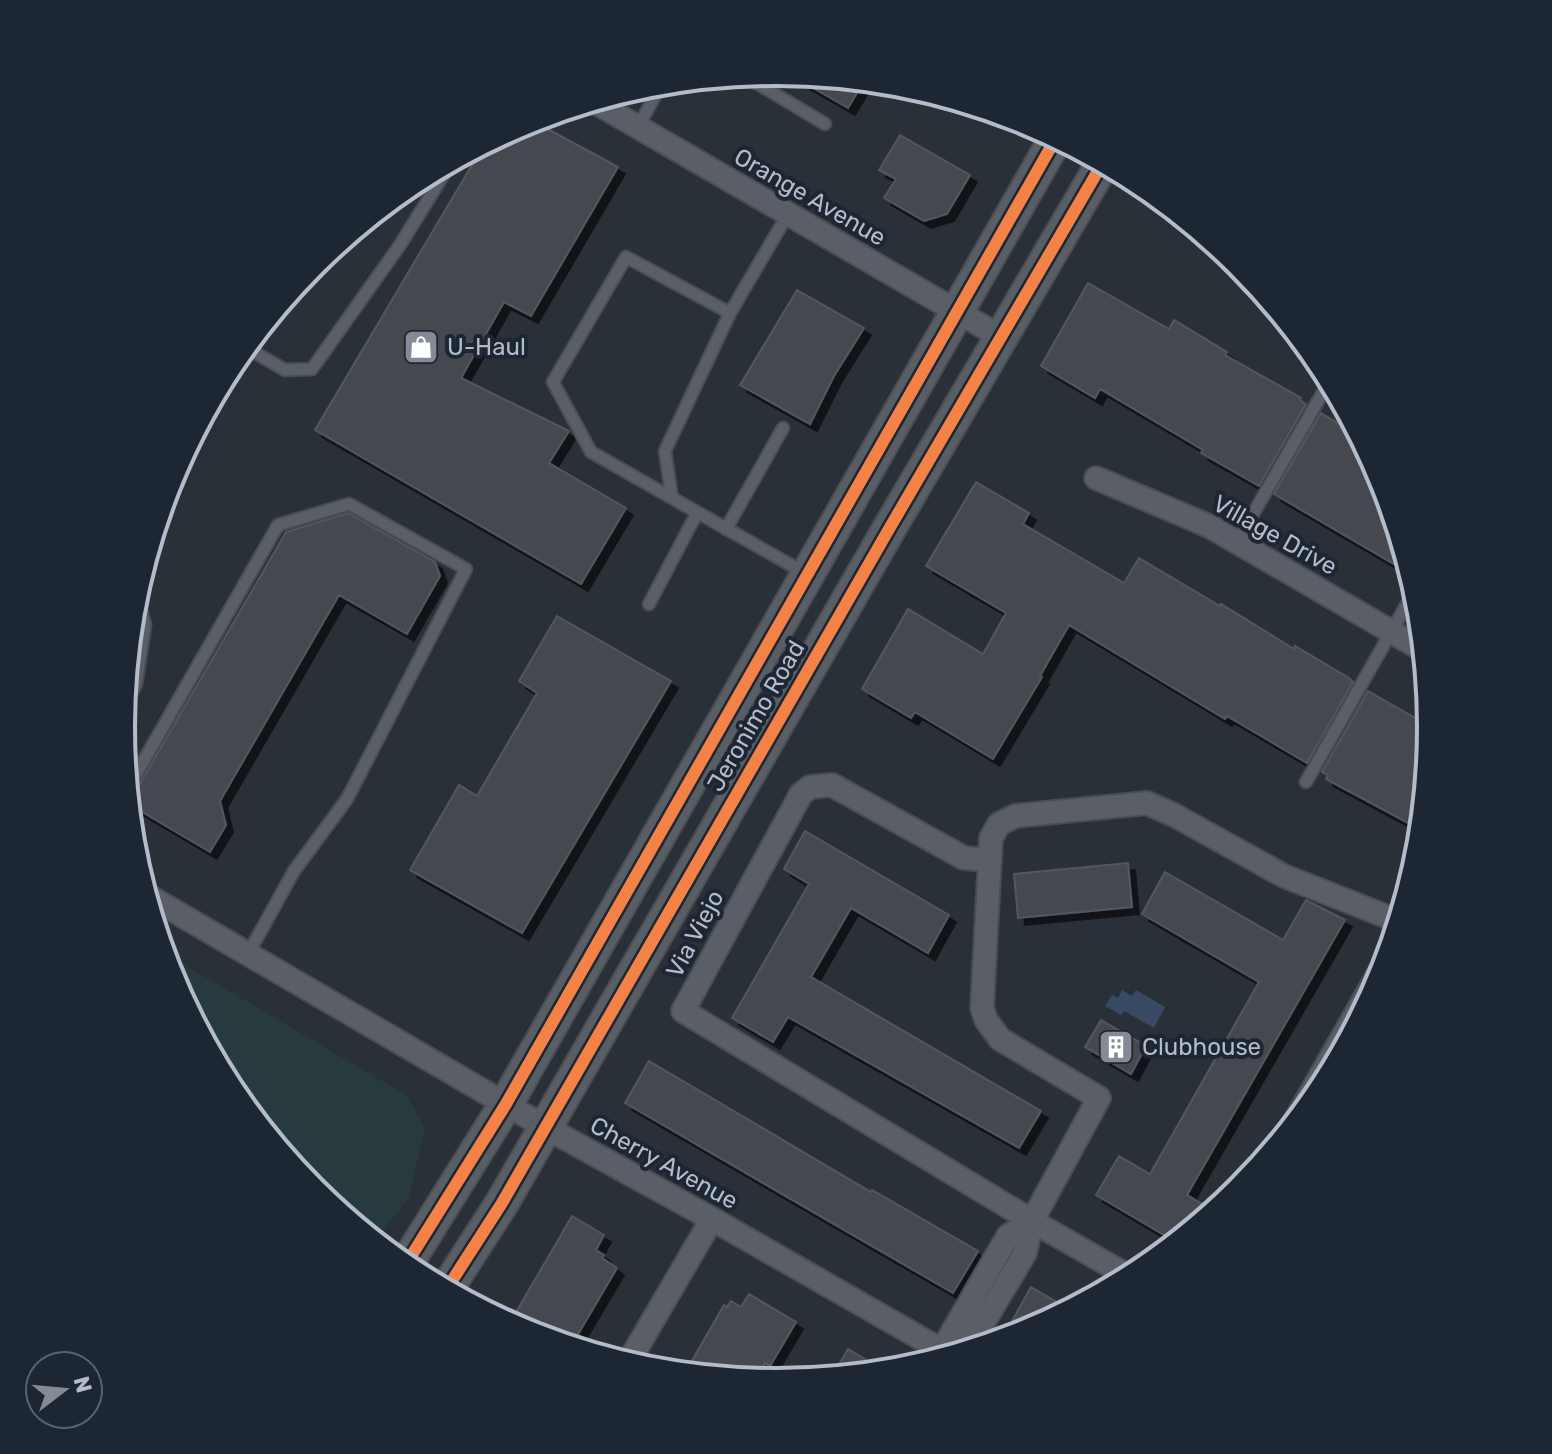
<svg xmlns="http://www.w3.org/2000/svg" width="1552" height="1454" viewBox="0 0 1552 1454" font-family="Rubik,sans-serif">
  <defs>
    <filter id="shadow"><feDropShadow dx="7" dy="7" stdDeviation="0" flood-color="#0009"/></filter>
  </defs>
  <rect width="100%" height="100%" fill="#2a3038"/>
  <path fill="#273a3e" d="M163 952 406 1095 425 1127 409 1198 375 1241 313 1190 231 1091 171 977Z"/>
  <path fill="#384963" d="M1122 990 1132 996 1136 990 1165 1007 1154 1028 1124 1011 1121 1015 1105 1006 1112 995 1118 998Z"/>
  <path fill="#444950" stroke="#52575f" stroke-width="2" filter="url(#shadow)" d="M787 73 796 74 864 81 848 108Z
    M531 120 618 167 531 316 504 302 461 378 569 431 549 463 626 508 581 584 315 430 485 143Z
    M900 135 970 175 947 214 924 221 884 198 896 179 879 170Z
    M1088 283 1169 329 1174 320 1227 352 1225 355 1301 398 1300 400 1306 404 1259 486 1201 453 1203 450 1100 389 1095 398 1041 366Z
    M797 290 864 328 834 376 810 424 740 385Z
    M1321 413 1359 436 1381 477 1411 574 1274 494Z
    M976 482 1029 513 1023 524 1124 583 1139 558 1220 606 1221 604 1294 649 1295 646 1349 678 1353 682 1307 763 1227 716 1225 719 1069 625 1040 676 1042 677 993 759 915 712 911 718 862 689 908 609 983 654 1006 613 926 566Z
    M348 513 435 562 440 576 407 634 339 595 220 801 226 825 210 852 129 804 128 800 134 794 286 532Z
    M557 616 671 681 522 933 410 870 459 785 477 796 537 693 519 681Z
    M1368 691 1431 727 1421 830 1326 779 1328 775 1322 772Z
    M805 831 949 915 928 953 851 908 811 977 1041 1111 1019 1148 788 1017 773 1042 732 1018 809 884 784 869Z
    M1128 863 1132 907 1018 918 1014 874Z
    M1165 872 1283 940 1306 900 1345 920 1187 1195 1214 1211 1176 1242 1096 1195 1119 1156 1150 1174 1259 982 1142 914Z
    M1101 1020 1146 1046 1131 1074 1085 1047Z
    M649 1061 871 1192 872 1190 978 1251 953 1293 625 1103Z
    M572 1216 604 1235 596 1250 604 1255 602 1258 617 1268 571 1346 517 1328 522 1318 515 1314Z
    M1031 1287 1069 1309 1027 1332 1011 1323Z
    M749 1294 796 1322 770 1366 765 1363 756 1380 685 1373 724 1305 727 1307 731 1301 741 1307Z
    M848 1349 885 1371 832 1376Z"/>
  <g fill="none" stroke-linecap="round" stroke-linejoin="round">
    <g stroke="#484c53" stroke-width="15">
      <path id="service" d="M743 75 825 124
        M638 127 662 83
        M788 214 730 313 665 451 672 498 805 573
        M245 347 285 370 312 369 400 245 452 161
        M672 498 591 452 553 382 626 257 730 313
        M726 529 783 428
        M1237 542 1330 380
        M649 604 697 513
        M123 711 136 684 145 625 136 592
        M1306 782 1415 590
        M127 790 278 525 349 504 466 569 347 799 294 871 248 954"/>
    </g>
    <g stroke="#484c53" stroke-width="26">
      <path id="minor" d="M593 101 1001 337
        M1096 478 1209 526 1423 650
        M990 860 964 858 832 785 810 787 801 794 683 1011 1032 1221 1130 1277
        M145 894 545 1127 712 1219 950 1355
        M1292 1126 1387 959
        M942 1350 1008 1236 1032 1221
        M967 1350 1025 1253 1032 1221 1099 1098 1000 1039 986 1020 982 1008 991 838 999 824 1015 816 1147 803 1174 815 1284 876 1398 921
        M628 1363 712 1219"/>
    </g>
    <g stroke="#484c53" stroke-width="36">
      <path id="secondary" d="M405 1266 506 1104 1056 138
        M446 1290 502 1203 889 529 1103 163"/>
    </g>
    <use href="#service" stroke="#5a5e66" stroke-width="11"/>
    <use href="#minor" stroke="#5a5e66" stroke-width="22"/>
    <use href="#secondary" stroke="#595d64" stroke-width="32"/>
    <g stroke="#1d2633" stroke-width="17">
      <path id="cycleway" d="M405 1266 506 1104 1056 138
        M446 1290 502 1203 889 529 1102 164"/>
    </g>
    <use href="#cycleway" stroke="#f48246" stroke-width="12"/>
  </g>
  <defs>
    <g id="shop-square" transform="scale(1.8)"><rect x="-9" y="-9" width="18" height="18" rx="4" fill="#848b96" stroke="#1d2633"/><path d="M-5-2.5h2.3a2.7 3.5 0 0 1 5.4 0H5L5.5 6h-11ZM-1.5-2.5h3a1.5 2.3 0 0 0-3 0Z" fill="#fff"/></g>
    <g id="building-square" transform="scale(1.8)"><rect x="-9" y="-9" width="18" height="18" rx="4" fill="#848b96" stroke="#1d2633"/><path d="M-4-6H4V6H1V3H-1V6H-4ZM-2.5-4.3h1.7v1.8h-1.7ZM.8-4.3h1.7v1.8H.8ZM-2.5-1h1.7V.8h-1.7ZM.8-1h1.7V.8H.8Z" fill="#fff"/></g>
  </defs>
  <g fill-rule="evenodd">
    <use href="#shop-square" x="421" y="347"/>
    <use href="#building-square" x="1116" y="1047"/>
  </g>
  <g text-anchor="middle" stroke-width="8" stroke-linejoin="round" paint-order="stroke">
    <g font-size="24" fill="#b4bcc9" stroke="#1d2633">
      <text transform="translate(810 197) rotate(30)" y="8">Orange Avenue</text>
      <text transform="translate(1275 535) rotate(29)" y="8">Village Drive</text>
      <text transform="translate(756 716) rotate(-60)" y="8">Jeronimo Road</text>
      <text transform="translate(695 934) rotate(-62)" y="8">Via Viejo</text>
      <text transform="translate(664 1163) rotate(29)" y="8">Cherry Avenue</text>
    </g>
    <g font-size="24" fill="#b4bcc9" stroke="#1d2633" text-anchor="start">
      <text x="447" y="355">U-Haul</text>
      <text x="1142" y="1055">Clubhouse</text>
    </g>
  </g>
  <path d="M0 0H1552V1454H0ZM135 727a641 641 0 1 1 1282 0a641 641 0 1 1-1282 0Z" fill="#1d2633" fill-rule="evenodd"/>
  <path fill="none" stroke="#b4bcc9" stroke-width="4" d="M135 727a641 641 0 1 1 1282 0a641 641 0 1 1-1282 0Z"/>
  <g transform="translate(64 1390) rotate(74)"><circle r="38" fill="#1d2633" stroke="#59626f" stroke-width="2"/>
  <path d="M0-6L14 30L0 20L-14 30Z" fill="#848b96"/>
  <text y="-12" font-size="22" font-weight="bold" text-anchor="middle" fill="#b4bcc9">N</text>
  </g>
</svg>
